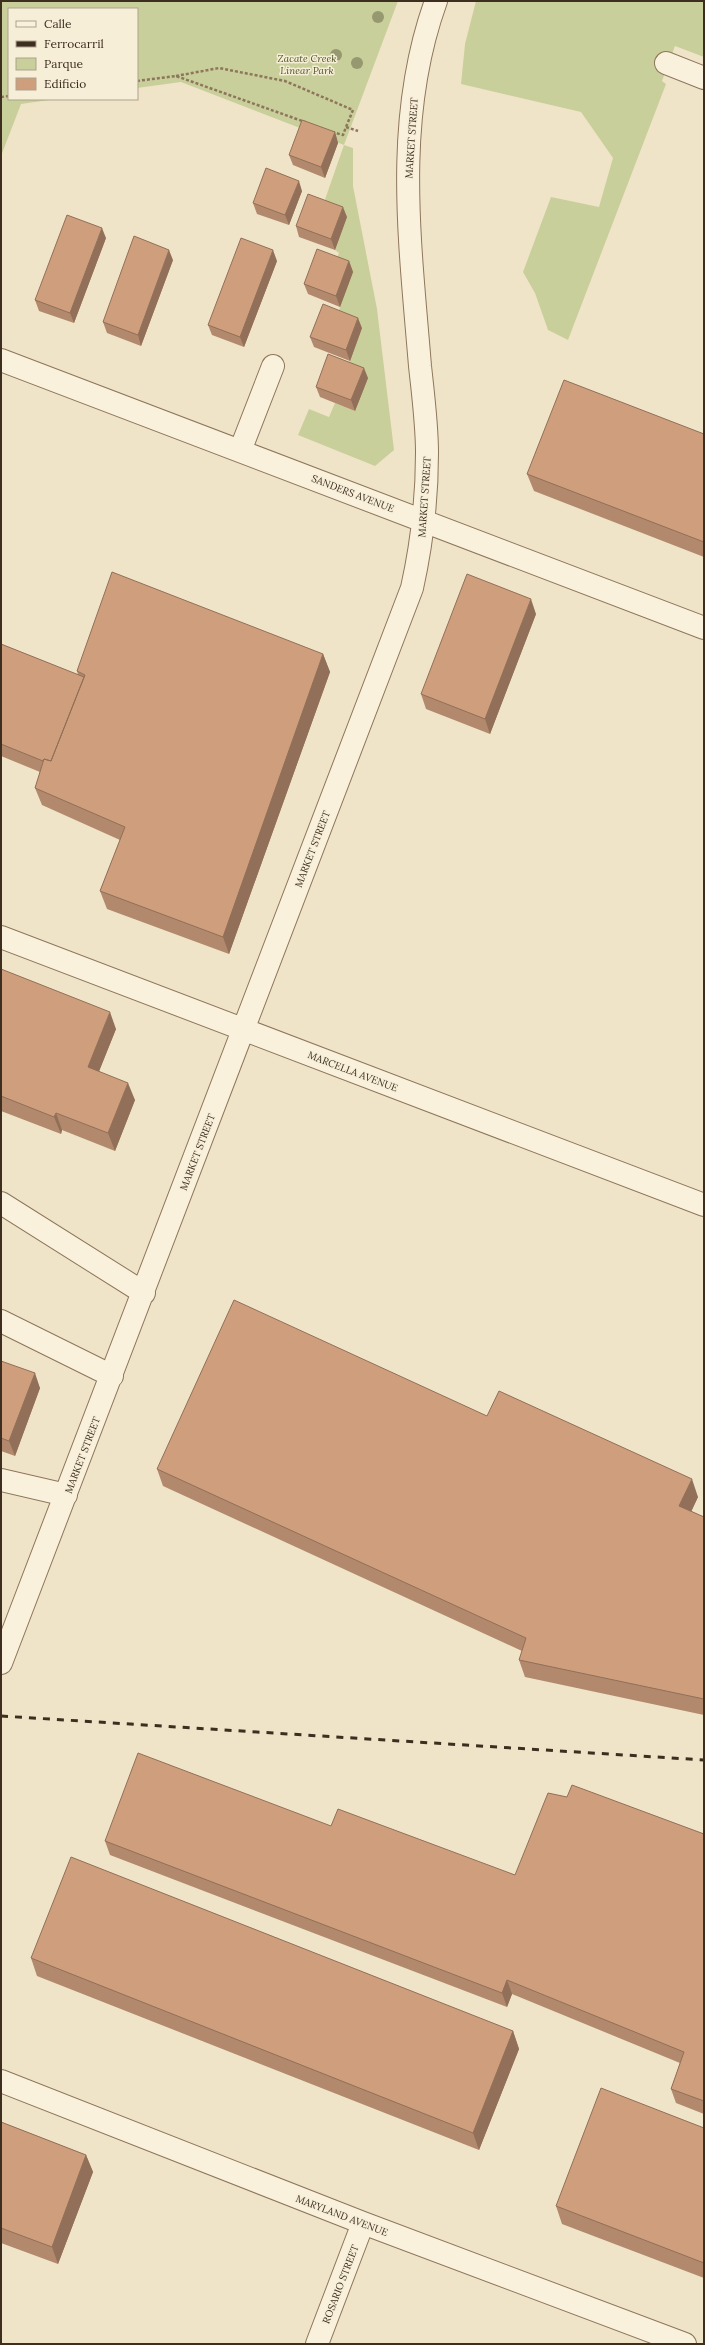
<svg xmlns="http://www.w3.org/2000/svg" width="705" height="2345" viewBox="0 0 705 2345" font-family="Lora,serif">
  <rect width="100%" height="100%" fill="#f0e4c8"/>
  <path fill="#c9cf9b" d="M1 1H398L344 145 353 148V186L377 309 394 450 375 466 298 435 309 409 329 417 335 403 355 411 346 370 362 328 336 319 340 307 334 265 339 253 335 250 347 217 322 208 344 145 181 82 137 88V9H9V99H56L21 104 1 156Z
    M476 1H704V57L675 46 662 81 666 84 568 340 548 330 535 293 523 272 551 197 599 207 613 158 581 112 461 84 465 44Z"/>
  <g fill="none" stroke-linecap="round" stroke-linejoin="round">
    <g stroke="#8d765c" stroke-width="24">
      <path id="minor" d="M666 63 704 78
        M1 360 704 628
        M240 451 273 366
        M1 937 704 1205
        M1 1203 144 1293
        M1 1321 112 1376
        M1 1480 66 1495
        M1 1663 412 588C422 543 427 499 427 453 427 424 423 394 420 366 410 242 393 120 436 1
        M1 2081 363 2223 685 2344
        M317 2344 363 2223"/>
    </g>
    <path stroke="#8d765c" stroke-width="2.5" stroke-dasharray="3 2" stroke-linecap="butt" d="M176 76 219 68 285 81 353 110 346 127
      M137 81 176 76 305 122
      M1 97 9 96
      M332 132 343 135 346 127 358 131"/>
    <use href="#minor" stroke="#faf1dc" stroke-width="22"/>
    <path stroke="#3d2e20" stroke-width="3" stroke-dasharray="7 7" stroke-linecap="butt" d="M1 1716 704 1760"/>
  </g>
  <g fill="#96986f">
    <circle cx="378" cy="17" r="6"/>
    <circle cx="336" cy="55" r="6"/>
    <circle cx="357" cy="63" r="6"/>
  </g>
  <path fill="#b2896c" d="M335 132 338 143 325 178 293 165 289 155Z
    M302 191 289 225 257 214 253 203Z
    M347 217 335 250 299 237 296 226Z
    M106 238 74 323 39 311 35 300Z
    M173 260 141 346 107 333 103 322Z
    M277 261 244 347 212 335 208 325Z
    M349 261 353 272 340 307 308 294 304 284Z
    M362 328 350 361 314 347 310 337Z
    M368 378 355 411 320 397 316 387Z
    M704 434V557L534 491 527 474Z
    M536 614 490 734 426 709 421 694Z
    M1 644 78 675 77 671 323 654 330 672 229 954 107 909 100 891 120 840 42 805 35 788 40 772 1 756Z
    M1 969 116 1029 99 1071 135 1100 115 1151 62 1130 61 1134 1 1111Z
    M1 1361 40 1388 15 1456 1 1451Z
    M487 1416 698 1497 691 1511 704 1517V1715L525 1677 519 1660 522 1651 163 1486 157 1469Z
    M331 1826 515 1875 704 1834V2114L676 2103 671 2089 680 2063 512 1994 507 2007 110 1855 105 1841Z
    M31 1958 513 2031 519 2049 479 2150 37 1976Z
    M1 2122 86 2155 93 2172 58 2264 1 2243Z
    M704 2128V2278L562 2224 556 2206Z"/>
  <path fill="#916f58" d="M335 132 338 143 325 178 321 167Z
    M299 181 302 191 289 225 285 215Z
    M343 207 347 217 335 250 331 239Z
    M102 228 106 238 74 323 70 313Z
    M169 250 173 260 141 346 138 335Z
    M273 250 277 261 244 347 240 337Z
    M349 261 353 272 340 307 336 296Z
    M358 318 362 328 350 361 346 350Z
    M364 368 368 378 355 411 351 400Z
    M531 599 536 614 490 734 485 719Z
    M323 654 330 672 229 954 223 937Z
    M110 1012 116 1029 94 1084 88 1067Z
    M128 1083 135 1100 115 1151 108 1133Z
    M56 1113 62 1130 61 1134 54 1117Z
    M35 1373 40 1388 15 1456 9 1441Z
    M692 1479 698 1497 686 1523 679 1506Z
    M507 1980 512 1994 507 2007 502 1993Z
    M513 2031 519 2049 479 2150 473 2133Z
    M86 2155 93 2172 58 2264 52 2247Z"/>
  <path fill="#cf9f7d" stroke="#916f58" d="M302 120 335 132 321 167 289 155Z
    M266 168 299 181 285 215 253 203Z
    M308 194 343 207 331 239 296 226Z
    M67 215 102 228 70 313 35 300Z
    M134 236 169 250 138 335 103 322Z
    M241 238 273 250 240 337 208 325Z
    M317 249 349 261 336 296 304 284Z
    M323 304 358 318 346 350 310 337Z
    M328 354 364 368 351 400 316 387Z
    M564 380 704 434V542L527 474Z
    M112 572 323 654 223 937 100 891 125 827 35 788 44 759 51 761 85 675 77 671Z
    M467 574 531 599 485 719 421 694Z
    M1 644 84 677 51 761 44 759 43 761 1 744Z
    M1 969 110 1012 88 1067 128 1083 108 1133 56 1113 54 1117 1 1096Z
    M234 1300 487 1416 499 1391 692 1479 679 1506 704 1517V1699L519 1660 526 1638 157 1469Z
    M1 1361 35 1373 9 1441 1 1438Z
    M138 1753 331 1826 338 1809 515 1875 548 1793 567 1797 572 1785 704 1834V2101L671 2089 684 2052 507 1980 502 1993 105 1841Z
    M71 1857 513 2031 473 2133 31 1958Z
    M601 2088 704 2128V2263L556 2206Z
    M1 2122 86 2155 52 2247 1 2228Z"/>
  <g text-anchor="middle" stroke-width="3" stroke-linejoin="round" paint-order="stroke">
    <g font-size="10" font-style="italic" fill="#4d5a26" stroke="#f7eed8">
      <text x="307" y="62">Zacate Creek<tspan x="307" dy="12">Linear Park</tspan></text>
    </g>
    <g font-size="10" fill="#3d2e20" stroke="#f7eed8">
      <text transform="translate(411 138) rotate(-86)" y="4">MARKET STREET</text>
      <text transform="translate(353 493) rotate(21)" y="4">SANDERS AVENUE</text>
      <text transform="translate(424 497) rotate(-86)" y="4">MARKET STREET</text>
      <text transform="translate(312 849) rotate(-69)" y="4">MARKET STREET</text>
      <text transform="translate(353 1071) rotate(21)" y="4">MARCELLA AVENUE</text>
      <text transform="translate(197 1152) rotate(-69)" y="4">MARKET STREET</text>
      <text transform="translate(82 1455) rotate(-69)" y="4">MARKET STREET</text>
      <text transform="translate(342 2215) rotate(21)" y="4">MARYLAND AVENUE</text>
      <text transform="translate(340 2284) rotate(-69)" y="4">ROSARIO STREET</text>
    </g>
  </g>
  <rect width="705" height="2345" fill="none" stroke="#3d2e20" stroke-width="4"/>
  <rect x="8" y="8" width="130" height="92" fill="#f7eed8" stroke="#ada18e"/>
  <rect x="16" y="21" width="20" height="6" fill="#faf1dc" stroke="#ada18e"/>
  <text x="44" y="28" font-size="12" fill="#3d2e20">Calle</text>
  <rect x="16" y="41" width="20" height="6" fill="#3d2e20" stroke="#ada18e"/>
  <text x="44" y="48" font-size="12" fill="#3d2e20">Ferrocarril</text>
  <rect x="16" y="58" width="20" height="12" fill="#c9cf9b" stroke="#ada18e"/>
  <text x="44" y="68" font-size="12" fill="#3d2e20">Parque</text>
  <rect x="16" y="78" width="20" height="12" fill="#cf9f7d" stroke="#ada18e"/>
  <text x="44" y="88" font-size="12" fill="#3d2e20">Edificio</text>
</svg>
